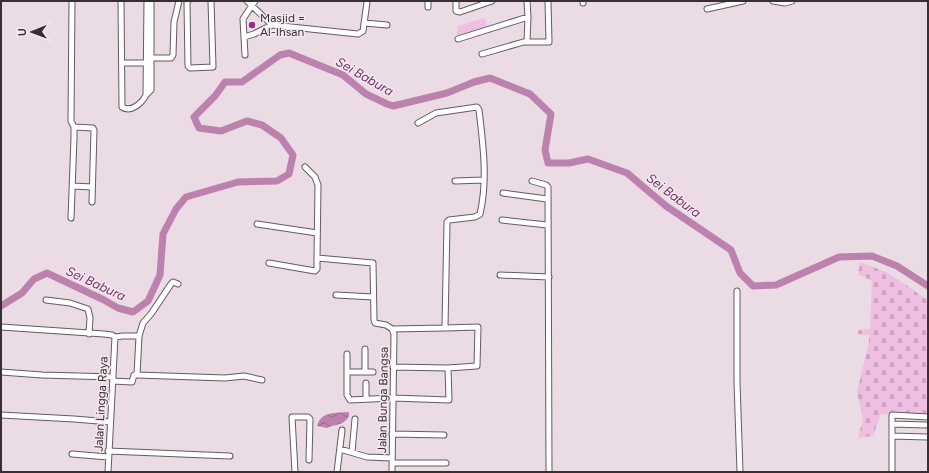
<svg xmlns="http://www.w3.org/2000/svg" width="929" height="473" viewBox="0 0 929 473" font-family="Figtree,sans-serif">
  <defs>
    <pattern id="cemetery-stones" width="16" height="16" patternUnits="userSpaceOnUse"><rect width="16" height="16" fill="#efbfe1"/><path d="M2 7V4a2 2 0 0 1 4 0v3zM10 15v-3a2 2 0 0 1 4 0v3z" fill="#cea4c2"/></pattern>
    <pattern id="water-waves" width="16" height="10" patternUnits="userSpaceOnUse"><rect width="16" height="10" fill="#bd81ad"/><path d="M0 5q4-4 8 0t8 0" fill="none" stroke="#9a6a8e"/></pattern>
  </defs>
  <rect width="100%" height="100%" fill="#eadbe5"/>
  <path fill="#efbfe1" d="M485 18 488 30 457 38V26Z"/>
  <path fill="url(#cemetery-stones)" d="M860 262 888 273 928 300V413L881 414 873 436 858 438 863 419 857 392 869 342V335L858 334V330L870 329 872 281 858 274Z"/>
  <path fill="url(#water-waves)" d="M349 412V416C342 427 337 423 327 428L317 426C321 411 336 413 349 412Z"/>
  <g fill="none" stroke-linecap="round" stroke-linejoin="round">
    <path stroke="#bd81ad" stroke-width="7" d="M1 306 22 293 34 279 47 273 104 300 118 308 133 312 148 301 160 275 163 234 176 209 186 197 238 182 277 181 289 174 293 155 281 138 262 125 247 121 221 131 199 128 194 117 215 96 225 82H242L280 55 289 53 343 75 366 94 387 104 393 106 447 93 474 82 490 78 530 94 551 114 545 150 548 163H569L588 159 627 173 666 206 731 250 740 273 753 286 776 285 839 257 872 256 897 266 928 286"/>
    <g stroke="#665a62" stroke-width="7">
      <path id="minor" d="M121 1 122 107C131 113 142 103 146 95
        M147 1 146 95 151 90V1
        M188 1 187 3 188 66 190 68 213 67 211 1
        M247 1 272 25 358 34 363 31 367 2
        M456 1V11L460 12 492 1
        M583 1V3
        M773 1 785 3 792 1
        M428 7V1
        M707 9 743 1
        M364 23 387 25
        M244 37 254 34 272 25
        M458 39 528 17
        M526 42H549L548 1
        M482 54 527 41 528 17 527 1
        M245 55 243 19 255 1
        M151 58H171L173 55 174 22 179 1
        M122 63H149
        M74 127 93 128 94 130 92 202
        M305 167 315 177 318 185 317 258 373 263 374 320 375 323 386 325 392 329 445 328 447 222 449 220 475 217 480 214C488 180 483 144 479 110L477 107 436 113 418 123
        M455 181 483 180
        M532 181 546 185 548 187 549 472
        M73 186 92 187
        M503 193 547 199
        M71 218 74 138V127L71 121 72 1
        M502 220 547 225
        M257 224 317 233
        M269 263 315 271 317 269V258
        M500 275 549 277
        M737 291V382L740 472
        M336 295 373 297
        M46 300 70 303 88 309 90 318 89 334
        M1 327 104 334 112 335 115 337 123 336H139
        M392 329 394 334 392 472
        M347 354V395L350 400 393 398 449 400 448 368
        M393 367 448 368 477 366 478 327 445 328
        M1 372 42 375 113 377
        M347 372H373
        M365 372V349
        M137 375 225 378 244 376 262 380
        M137 375 139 336 143 323 151 314 171 284 173 282 178 284
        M113 381 132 382 134 375H137
        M366 383V399
        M1 415 74 419 110 422
        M892 424 926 425
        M392 434 444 435
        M892 436 927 437
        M340 449 367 457 392 458
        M108 451 230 456
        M352 452 355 419
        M72 454 108 457
        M392 463H446
        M108 472 115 337
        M295 472 292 417H308L310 419 309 460
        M337 472 342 430
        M892 472V415L928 417"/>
    </g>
    <use href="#minor" stroke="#fff" stroke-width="5"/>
  </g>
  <circle fill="#9c2985" stroke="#f7e8f2" stroke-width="1.5" cx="252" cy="25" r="4"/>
  <g text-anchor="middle" stroke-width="3" stroke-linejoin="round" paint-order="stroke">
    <g font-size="12" fill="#363034" stroke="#f7e8f2" text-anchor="start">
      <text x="260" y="22">Masjid =<tspan x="260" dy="14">Al-Ihsan</tspan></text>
    </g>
    <g font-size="12" fill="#363034" stroke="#f7e8f2">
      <text transform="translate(383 400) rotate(-89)" y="4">Jalan Bunga Bangsa</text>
      <text transform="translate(101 404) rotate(-87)" y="4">Jalan Lingga Raya</text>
    </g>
    <g font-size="13" font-style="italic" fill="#772e67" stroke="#f7e8f2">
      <text transform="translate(365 76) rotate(30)" y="5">Sei Babura</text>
      <text transform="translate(674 195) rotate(37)" y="5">Sei Babura</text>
      <text transform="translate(96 283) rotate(25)" y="5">Sei Babura</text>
    </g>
  </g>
  <rect width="929" height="473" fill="none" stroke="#363034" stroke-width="4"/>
  <g transform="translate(32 32) rotate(269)" stroke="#f7e8f2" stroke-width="3" paint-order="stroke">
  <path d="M0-3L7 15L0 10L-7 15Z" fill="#363034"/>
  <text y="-6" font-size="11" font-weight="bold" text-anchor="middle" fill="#363034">U</text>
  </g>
</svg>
